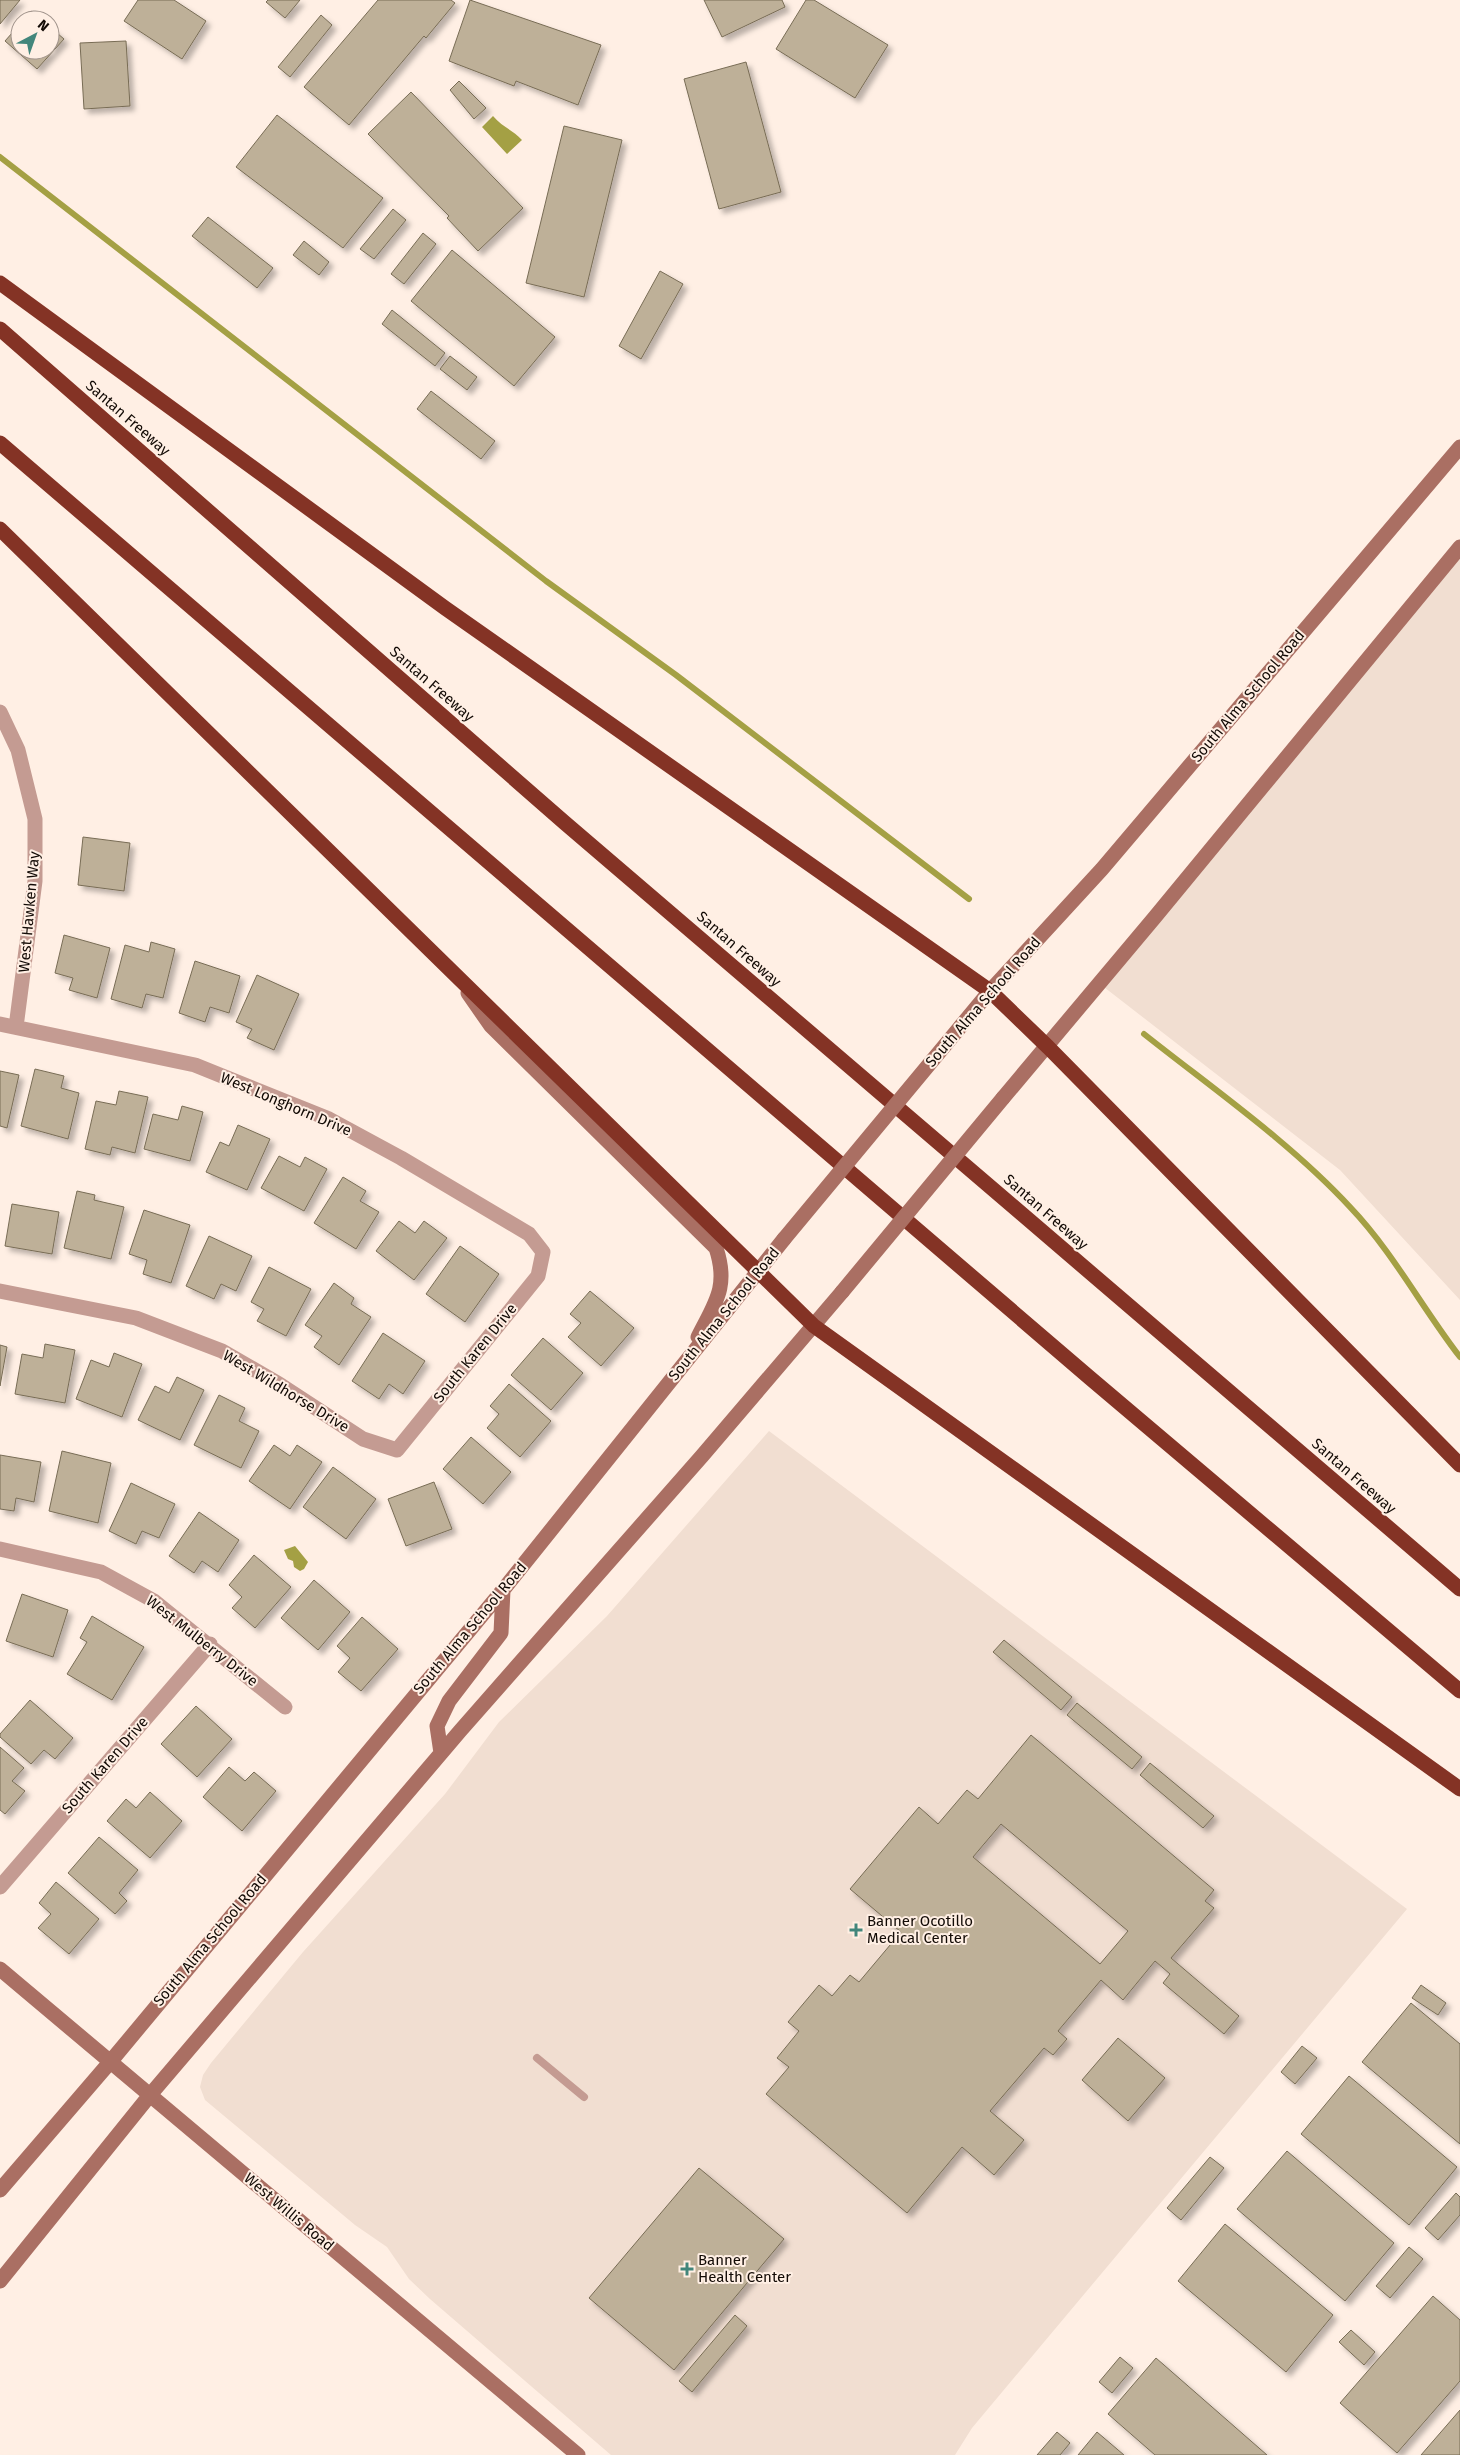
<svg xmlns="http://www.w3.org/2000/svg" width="1460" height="2455" viewBox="0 0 1460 2455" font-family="'Fira Sans',sans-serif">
  <defs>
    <filter id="shadow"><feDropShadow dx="4.5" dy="4.5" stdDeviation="2.5" flood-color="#0004"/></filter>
  </defs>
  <rect width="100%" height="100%" fill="#ffefe4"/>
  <path fill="#f1ded1" d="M1460 547V1300L1340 1170 1100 984Z
    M769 1431 1407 1909 972 2428 955 2455H611L430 2299 409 2279 387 2247 355 2225 205 2100 200 2087 203 2075 211 2063 303 1952 445 1794 499 1722 607 1616Z"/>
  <path fill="#a4a044" d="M493 116C502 127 513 130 522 140L507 154 482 127Z
    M295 1546 308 1562 304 1569 300 1571 294 1567 293 1561 288 1559 284 1550Z"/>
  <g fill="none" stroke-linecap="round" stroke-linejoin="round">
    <path stroke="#a4a044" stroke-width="6" d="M0 157 546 581 676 675 969 899
      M1144 1034C1212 1088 1291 1143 1350 1207 1393 1252 1422 1308 1460 1357"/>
  </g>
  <path fill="#beb098" stroke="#786c55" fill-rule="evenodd" filter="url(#shadow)" d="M0 0H20L0 24Z
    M138 0H174L206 21 182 59 124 21Z
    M268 0H300L285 18 266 2Z
    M378 0H451L455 3 426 38 424 36 349 125 304 87Z
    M470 0 601 45 578 105 516 81 514 86 449 61Z
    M704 0H782L785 7 722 37Z
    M806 0H814L888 45 855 98 776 49Z
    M31 11 42 20H23Z
    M321 15 332 25 290 77 278 67Z
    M20 24V50H50V27L64 39 37 69 5 41Z
    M126 41 130 106 84 109 80 43Z
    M746 62 781 192 719 209 684 79Z
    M459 81 486 108 474 119 450 90Z
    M411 92 523 208 478 251 447 218 449 216 368 134Z
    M277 115 383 198 343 248 236 167Z
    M564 126 622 140 584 297 526 283Z
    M393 209 406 220 374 259 360 249Z
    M208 217 273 268 257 288 192 236Z
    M423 233 436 244 404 284 391 274Z
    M304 241 329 262 319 275 293 255Z
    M452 250 555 337 514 386 411 301Z
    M660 271 683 284 641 359 619 346Z
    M392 310 445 353 435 366 382 324Z
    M450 356 477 377 467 390 440 369Z
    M431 391 495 441 481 459 417 409Z
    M83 837 130 843 124 891 78 885Z
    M64 935 110 948 97 998 69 990 73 978 55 973Z
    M151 942 175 949 163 998 146 994 142 1008 111 999 125 945 149 952Z
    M195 961 240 976 229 1013 210 1007 205 1022 179 1013Z
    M257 975 299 994 274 1050 247 1038 252 1029 236 1022Z
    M35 1069 64 1076 61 1088 79 1093 68 1139 21 1126Z
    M0 1071 19 1075 7 1128 0 1126Z
    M119 1091 148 1097 135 1153 112 1147 110 1155 85 1149 96 1101 116 1105Z
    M182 1106 203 1112 190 1161 144 1149 153 1114 178 1120Z
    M238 1125 270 1139 247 1190 206 1172 220 1142 229 1146Z
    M279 1156 300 1167 305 1157 327 1169 304 1211 261 1188Z
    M343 1177 366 1191 360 1201 379 1212 356 1249 314 1223Z
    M77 1191 95 1195 94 1200 124 1207 111 1259 64 1248Z
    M12 1204 59 1212 52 1254 5 1246Z
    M144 1210 190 1225 171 1283 143 1274 147 1260 129 1254Z
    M399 1221 415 1233 424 1221 447 1238 414 1280 376 1251Z
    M209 1236 252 1256 236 1291 221 1284 214 1299 186 1286Z
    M460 1246 499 1274 465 1322 426 1294Z
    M269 1267 311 1289 286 1336 257 1321 264 1309 251 1302Z
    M334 1283 354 1298 351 1304 371 1317 339 1365 314 1347 322 1336 305 1325Z
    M590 1291 634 1328 601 1366 568 1337 581 1323 570 1314Z
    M383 1333 425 1361 403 1394 389 1384 379 1399 352 1381Z
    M543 1338 583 1373 551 1410 511 1375Z
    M45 1344 75 1350 65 1403 15 1394 22 1354 43 1358Z
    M0 1345 7 1347 0 1386Z
    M114 1353 142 1364 122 1417 76 1399 91 1360 109 1367Z
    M177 1377 204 1390 180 1440 138 1420 155 1386 169 1393Z
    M509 1384 551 1421 520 1457 487 1428 499 1414 490 1406Z
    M219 1395 245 1408 239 1421 259 1431 241 1468 194 1445Z
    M471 1437 511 1472 483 1504 443 1469Z
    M274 1445 290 1456 297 1445 322 1462 290 1509 249 1481Z
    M62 1451 111 1463 98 1523 49 1511Z
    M0 1455 41 1462 34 1502 16 1498 14 1511 0 1509Z
    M333 1467 376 1499 346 1539 303 1507Z
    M434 1482 452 1529 406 1546 388 1499Z
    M131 1483 175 1504 159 1538 142 1531 136 1544 109 1531Z
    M199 1512 239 1540 218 1572 202 1561 194 1573 169 1556Z
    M254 1555 291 1587 255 1628 232 1608 242 1597 229 1585Z
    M314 1580 350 1612 318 1650 281 1618Z
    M22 1594 68 1610 53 1657 6 1641Z
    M92 1616 144 1647 112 1700 67 1674 87 1642 80 1638Z
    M362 1617 398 1649 361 1691 338 1672 350 1658 337 1646Z
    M1004 1640 1072 1697 1061 1710 993 1652Z
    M30 1700 73 1738 55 1759 44 1750 31 1764 0 1737V1734Z
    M1077 1703 1142 1757 1132 1769 1067 1715Z
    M196 1706 232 1739 197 1777 161 1744Z
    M1031 1735 1214 1890 1205 1901 1214 1908 1171 1958 1239 2016 1224 2034 1163 1983 1170 1974 1155 1961 1123 2000 1101 1980 1058 2031 1067 2039 1053 2055 1044 2048 990 2111 1024 2140 994 2175 962 2147 907 2213 766 2094 789 2067 777 2058 799 2031 788 2022 819 1985 832 1996 850 1975 859 1982 901 1932 850 1889 919 1807 938 1824 967 1790 978 1799ZM1001 1824 1128 1931 1100 1964 973 1857Z
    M0 1747 24 1768 12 1781 25 1791 5 1814 0 1810Z
    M1150 1763 1214 1816 1203 1828 1140 1775Z
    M229 1767 245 1781 254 1772 276 1791 242 1831 203 1797Z
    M150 1792 182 1821 150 1858 107 1821 126 1799 136 1808Z
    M99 1837 138 1870 119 1893 127 1901 115 1914 68 1873Z
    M56 1882 99 1919 69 1954 38 1928 51 1914 39 1903Z
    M1421 1985 1446 2003 1438 2015 1412 1998Z
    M1411 2003 1460 2044V2144L1362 2062Z
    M1118 2038 1165 2078 1128 2121 1082 2080Z
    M1302 2046 1317 2058 1295 2084 1281 2072Z
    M1349 2076 1457 2167 1409 2225 1301 2134Z
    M1287 2151 1394 2243 1345 2301 1237 2209Z
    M1210 2157 1224 2168 1181 2220 1167 2208Z
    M699 2168 784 2239 674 2370 589 2298Z
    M1456 2193 1460 2197V2215L1438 2240 1425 2228Z
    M1225 2224 1333 2315 1286 2372 1178 2281Z
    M1409 2247 1423 2259 1390 2298 1376 2286Z
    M1433 2296 1460 2320V2381L1397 2453 1340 2403Z
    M735 2315 747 2326 692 2392 679 2381Z
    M1351 2330 1375 2352 1364 2365 1339 2342Z
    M1120 2357 1133 2368 1112 2393 1099 2382Z
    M1156 2358 1267 2455H1155L1108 2414Z
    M1460 2410V2455H1421Z
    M1057 2432 1070 2443 1060 2455H1037Z
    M1097 2432 1124 2455H1078Z"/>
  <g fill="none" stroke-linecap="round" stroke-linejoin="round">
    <path stroke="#c49b92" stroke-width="8" d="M537 2058 584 2097"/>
    <path stroke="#c49b92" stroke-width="15" d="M0 712 18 750 35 819V881L16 1027
      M0 1024 195 1065 329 1119 401 1158 529 1234 543 1252 538 1276 397 1450 363 1439 279 1384 222 1351 136 1318 0 1291
      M0 1549 101 1572 154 1601 285 1707
      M0 1887 210 1644"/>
    <path stroke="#aa6f63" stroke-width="15" d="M468 993 491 1026 716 1248C729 1287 715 1303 698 1337
      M961 1026 990 991 1102 869 1460 447
      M1003 1098 1155 917 1460 547
      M441 1753 437 1726 449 1701 501 1633 503 1590
      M0 1969 578 2455
      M0 2190 111 2061 503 1590 784 1239
      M0 2281 150 2095 460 1731 702 1456 842 1292"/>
    <path stroke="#843325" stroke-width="15" d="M0 283 445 608 990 991 1048 1047 1460 1465
      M0 329 565 823 1460 1589
      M0 443 1090 1378 1460 1691
      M0 529 814 1326 1460 1789"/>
    <path stroke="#aa6f63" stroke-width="15" d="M784 1239 961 1026
      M842 1292 1003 1098"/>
  </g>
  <g fill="#42867b" stroke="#ffefe4" stroke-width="2">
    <path d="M853.5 1922.5h5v5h5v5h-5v5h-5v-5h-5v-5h5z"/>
    <path d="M684.5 2261.5h5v5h5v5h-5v5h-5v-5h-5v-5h5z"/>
  </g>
  <g text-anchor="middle" stroke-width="4" stroke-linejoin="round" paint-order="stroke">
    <g font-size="15" fill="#120a05" stroke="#ffefe4">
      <text transform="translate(128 418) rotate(41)" y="5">Santan Freeway</text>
      <text transform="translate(432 684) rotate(41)" y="5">Santan Freeway</text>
      <text transform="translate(1248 696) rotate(-50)" y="5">South Alma School Road</text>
      <text transform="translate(29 912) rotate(-85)" y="5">West Hawken Way</text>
      <text transform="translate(739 949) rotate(41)" y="5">Santan Freeway</text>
      <text transform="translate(983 1002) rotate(-49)" y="5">South Alma School Road</text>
      <text transform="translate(286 1104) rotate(23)" y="5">West Longhorn Drive</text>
      <text transform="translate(1046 1212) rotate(41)" y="5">Santan Freeway</text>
      <text transform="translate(724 1314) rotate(-51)" y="5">South Alma School Road</text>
      <text transform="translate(475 1353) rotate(-51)" y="5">South Karen Drive</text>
      <text transform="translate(286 1391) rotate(31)" y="5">West Wildhorse Drive</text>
      <text transform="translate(1354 1476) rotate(41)" y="5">Santan Freeway</text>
      <text transform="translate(470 1628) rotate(-50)" y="5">South Alma School Road</text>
      <text transform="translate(202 1641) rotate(38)" y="5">West Mulberry Drive</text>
      <text transform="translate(105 1765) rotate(-49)" y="5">South Karen Drive</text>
      <text transform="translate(210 1940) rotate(-50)" y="5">South Alma School Road</text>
      <text transform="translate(289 2212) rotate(40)" y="5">West Willis Road</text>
    </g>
    <g font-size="15" fill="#120a05" stroke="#ffefe4" text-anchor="start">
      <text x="867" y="1926">Banner Ocotillo<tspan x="867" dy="17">Medical Center</tspan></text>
      <text x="698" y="2265">Banner<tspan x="698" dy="17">Health Center</tspan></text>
    </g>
  </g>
  <g transform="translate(35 35) rotate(41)"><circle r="24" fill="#ffefe4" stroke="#a0938b"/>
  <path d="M0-4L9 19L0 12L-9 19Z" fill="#42867b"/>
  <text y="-8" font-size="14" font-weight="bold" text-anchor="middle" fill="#120a05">N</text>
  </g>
</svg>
